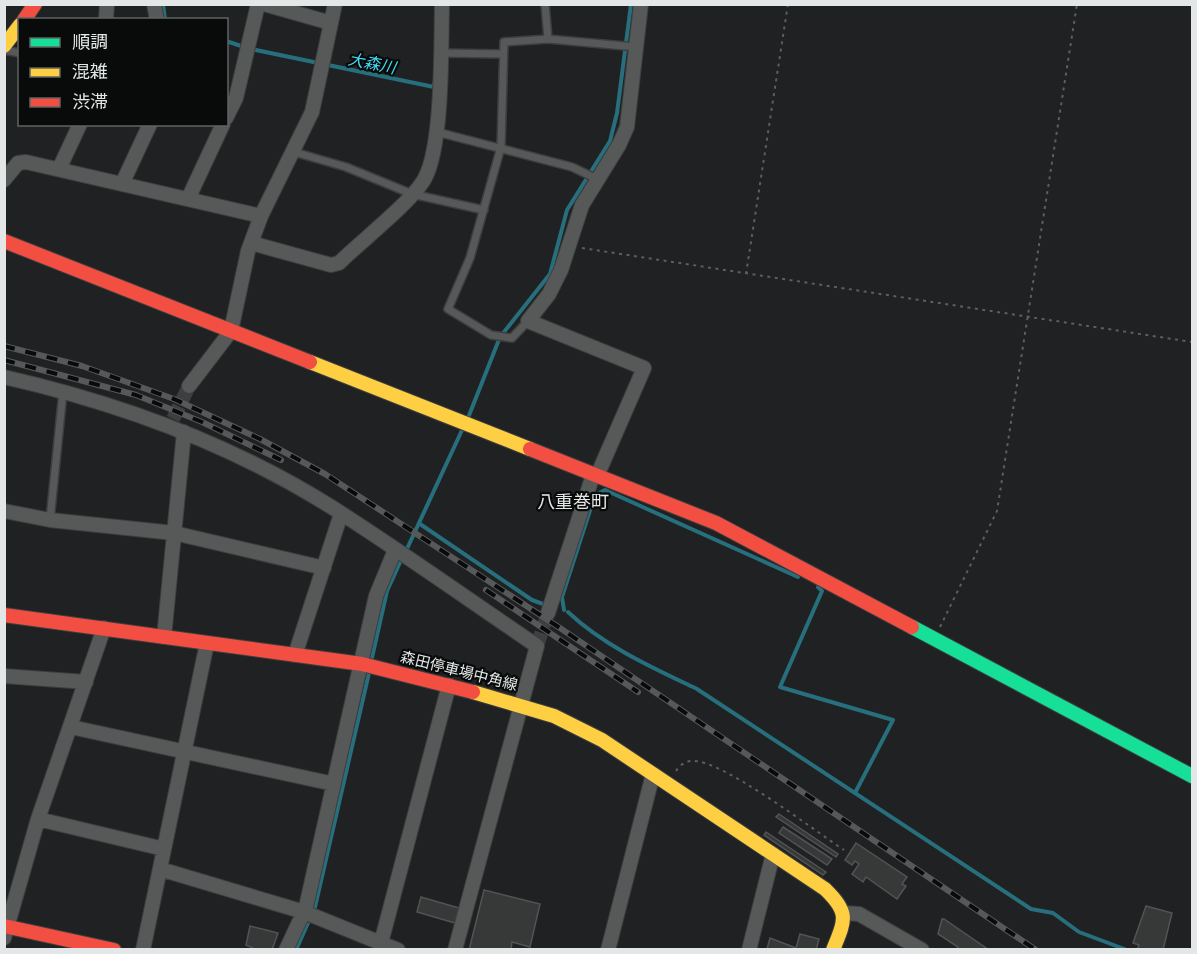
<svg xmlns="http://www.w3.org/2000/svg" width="1197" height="954" viewBox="0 0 1197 954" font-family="Figtree,'Noto Sans JP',sans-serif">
  <rect width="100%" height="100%" fill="#1f2122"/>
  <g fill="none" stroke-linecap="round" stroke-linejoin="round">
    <path stroke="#276f7d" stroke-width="4" d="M163 4 165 20
      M226 41 244 47
      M251 49 434 87V83
      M468 418 500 337 550 274 567 210 610 141 617 113 631 4
      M420 524 532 600 543 604
      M406 551 463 428
      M818 587 822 591 780 687 893 720 855 793
      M564 610 562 597 595 495 605 490 798 577
      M568 612C604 646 653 668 697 689L1031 909 1053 913 1079 932 1127 950
      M371 662 387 591 402 558
      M296 950 315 907 369 673"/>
  </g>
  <path fill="#373939" stroke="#515354" stroke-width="1.5" d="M779 814 838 854 836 857 776 817Z
    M783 827 832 859 827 865 779 833Z
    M766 832 826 872 823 875 764 835Z
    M856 843 907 877 902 884 906 886 897 899 866 877 863 882 852 874 859 864 855 861 852 865 845 860Z
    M484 890 540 904 530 947 512 942 511 950H469Z
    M421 897 459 908 455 923 417 912Z
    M1146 906 1172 913 1163 950H1137L1139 945 1133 943Z
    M942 919H944L989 950H957L958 947 938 934Z
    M250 926 278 933 272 950H257L246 945Z
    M800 934 819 939 816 950 767 949 770 938 796 948Z"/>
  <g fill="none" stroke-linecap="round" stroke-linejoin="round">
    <path stroke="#3d3f40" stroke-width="14" stroke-dasharray="14 7" stroke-linecap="butt" d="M173 419 189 386
      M537 646 548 613"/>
    <g stroke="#3d3e3f" stroke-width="10">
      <path id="lane" d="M545 4 548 39
        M4 50 20 53
        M440 53 503 54
        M437 132 572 167 597 179
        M294 152 346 167 412 194 484 210
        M528 321 512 338 491 335 448 309 470 258 501 147 504 42 548 39 636 47
        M50 520 63 392"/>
    </g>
    <g stroke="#3d3e3f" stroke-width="16">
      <path id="street" d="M154 4 157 20
        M264 4 331 23
        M106 20 107 4
        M226 118 236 98 258 4
        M59 169 80 124
        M4 180 18 163 26 162 261 216
        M122 184 150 124
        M188 199 223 124
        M251 243 331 265 339 263C360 242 412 202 425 178 443 144 441 46 442 4
        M4 377C119 403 233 445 333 508 402 552 469 600 537 646L455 950
        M189 386 231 331 248 251 261 216 312 112 335 4
        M597 476 644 368 528 321 549 294 561 270 582 205 619 145 627 127 641 4
        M4 511 50 520 174 533 324 568
        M548 613 593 475
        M164 637 184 432
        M295 655 341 514
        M4 676 86 682
        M71 727 334 784
        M38 819 164 849
        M160 869 304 912 398 950
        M845 913 859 914 922 950
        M4 938 38 819 104 628
        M381 943 449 685
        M143 950 207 643
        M286 950 306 907 376 596 395 550
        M608 950 653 774
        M749 950 773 854"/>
    </g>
    <g stroke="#3d3e3f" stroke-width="16">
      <path id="fast" d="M912 627 1192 776"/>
    </g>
    <g stroke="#3d3e3f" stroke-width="16">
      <path id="slow" d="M4 46 20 25
        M310 362 530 449
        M473 692 554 716 602 740 825 889C850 913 845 920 833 950"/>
    </g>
    <g stroke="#3d3e3f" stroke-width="16">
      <path id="jam" d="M24 20 35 4
        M4 241 310 362
        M530 449 716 523 912 627
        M4 615 362 664 473 692
        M4 926 114 950"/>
    </g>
    <path stroke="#5d5f5f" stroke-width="2" stroke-dasharray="3 4.5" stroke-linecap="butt" d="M582 248 1192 342
      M746 274 788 4
      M940 627 997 511 1077 4
      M676 771C679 766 684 762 691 761 719 757 816 832 844 850"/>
    <use href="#lane" stroke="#575959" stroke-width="7"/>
    <use href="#street" stroke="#575959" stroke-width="14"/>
    <use href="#fast" stroke="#16e098" stroke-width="14"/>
    <use href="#slow" stroke="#ffcf43" stroke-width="14"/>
    <use href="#jam" stroke="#f24e42" stroke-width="14"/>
    <g stroke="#575859" stroke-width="6">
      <path id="rail" d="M4 346 82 366 174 399 260 439 325 474 560 628 1036 950
        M4 360 136 395 202 422 281 460
        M486 590 638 692"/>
    </g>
    <use href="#rail" stroke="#090b0b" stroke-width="4" stroke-dasharray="11" stroke-linecap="butt"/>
  </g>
  <g text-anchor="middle" stroke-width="4.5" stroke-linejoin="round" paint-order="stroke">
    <g font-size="15" fill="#e4e7e7" stroke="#090b0b">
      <text transform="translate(459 671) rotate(14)" y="5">森田停車場中角線</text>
    </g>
    <g font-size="16" font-style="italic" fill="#42daf5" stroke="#090b0b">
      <text transform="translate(372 63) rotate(11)" y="6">大森川</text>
    </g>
    <g font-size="18" fill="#e4e7e7" stroke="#090b0b">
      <text x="573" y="508">八重巻町</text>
    </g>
  </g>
  <rect width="1197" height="954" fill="none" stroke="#e4e7e7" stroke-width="12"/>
  <rect x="18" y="18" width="210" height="108" fill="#090b0b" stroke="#616363" stroke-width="1.5"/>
  <rect x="30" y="38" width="30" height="9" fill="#16e098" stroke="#616363" stroke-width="1.5"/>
  <text x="72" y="48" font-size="18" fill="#e4e7e7">順調</text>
  <rect x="30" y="68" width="30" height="9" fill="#ffcf43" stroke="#616363" stroke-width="1.5"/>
  <text x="72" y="78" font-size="18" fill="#e4e7e7">混雑</text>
  <rect x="30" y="98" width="30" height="9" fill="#f24e42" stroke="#616363" stroke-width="1.5"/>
  <text x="72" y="108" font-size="18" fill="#e4e7e7">渋滞</text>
</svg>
